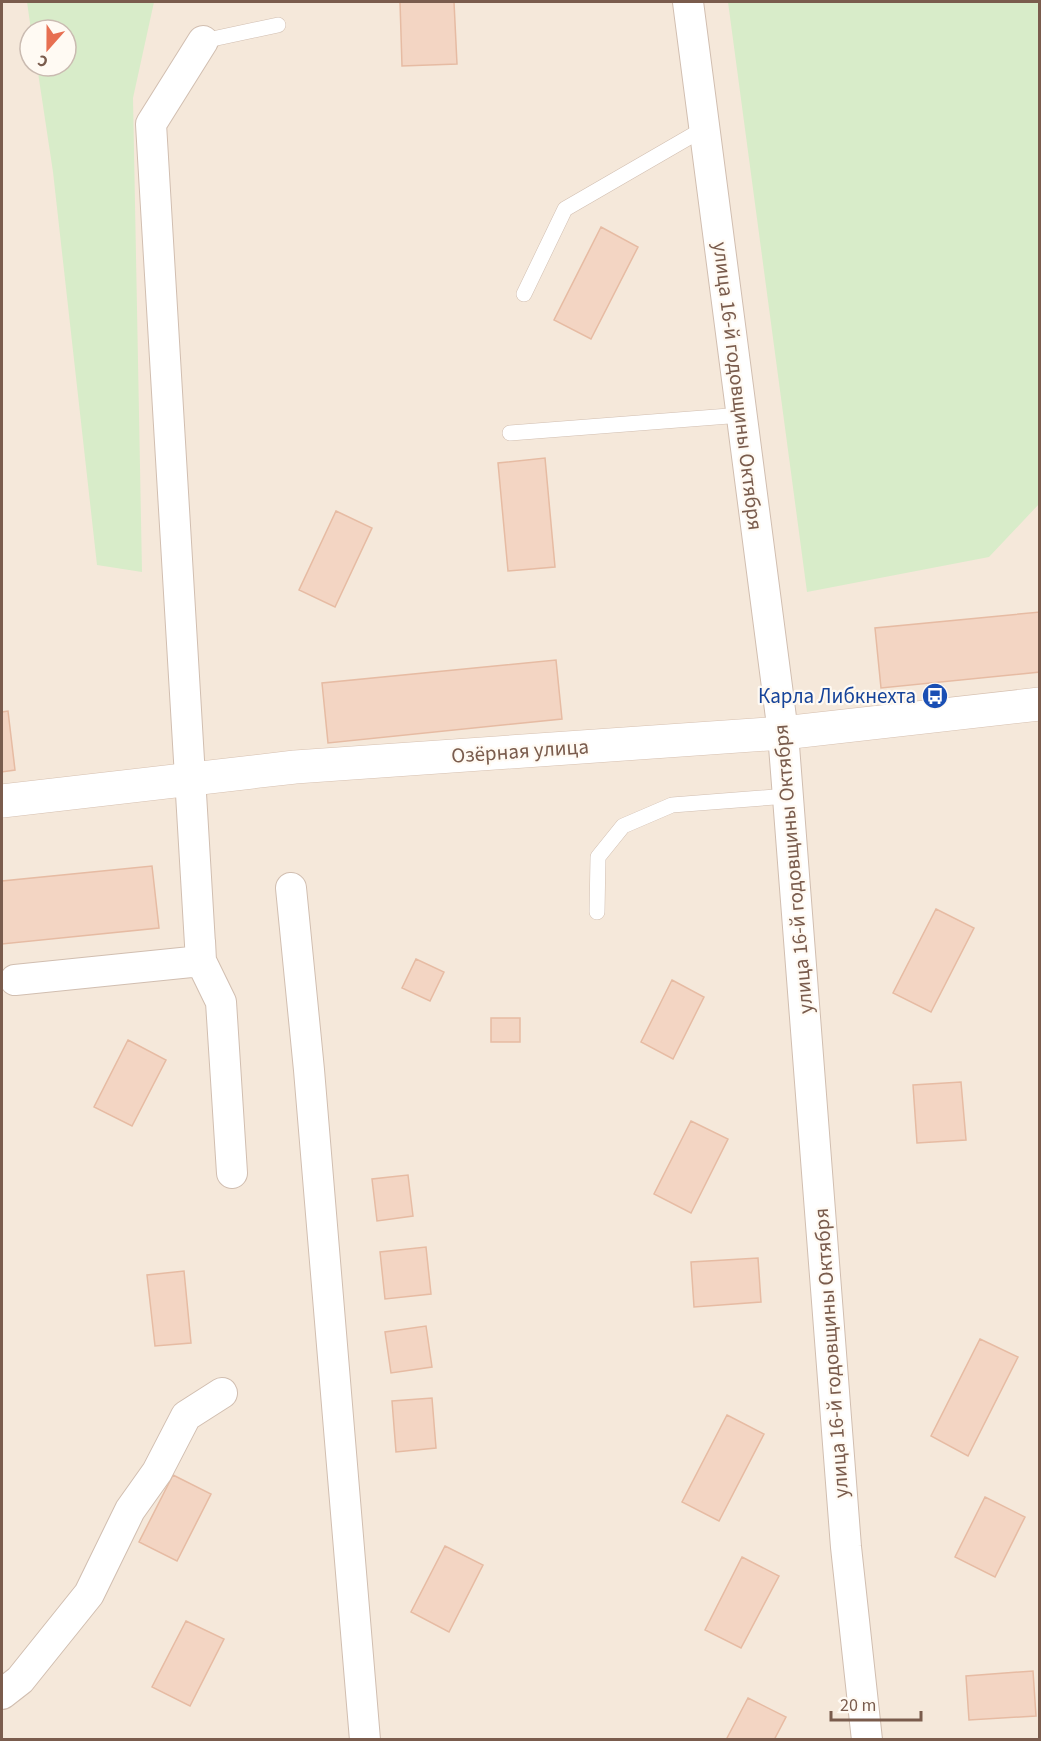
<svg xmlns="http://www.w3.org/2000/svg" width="1041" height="1741" viewBox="0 0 1041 1741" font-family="'Source Sans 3',sans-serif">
  <rect width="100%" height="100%" fill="#fdf6ec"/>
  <path fill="#f5e8da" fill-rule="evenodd" d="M2 2H1039V1739H2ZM30 30H66V66H30Z"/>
  <path fill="#d8ecc9" d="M27 2H154L133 98 142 572 97 565 53 172 37 66H66V30H31Z
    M728 2H1039V504L989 557 807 592Z"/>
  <path fill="#f3d5c3" stroke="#e6bba3" stroke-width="1.5" d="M400 2H454L457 64 402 66Z
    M601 227 638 247 591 339 554 320Z
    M545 458 555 567 508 571 498 463Z
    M336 511 372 528 335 607 299 590Z
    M1040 612V672L881 688 875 628Z
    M556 660 562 719 328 743 322 683Z
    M8 711 15 770 2 772V712Z
    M152 866 159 928 2 944V881Z
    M936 909 974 928 931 1012 893 993Z
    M416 959 444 972 430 1001 402 988Z
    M672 980 704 997 673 1059 641 1042Z
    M491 1018H520V1042H491Z
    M128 1040 166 1060 132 1126 94 1107Z
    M961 1082 966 1140 917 1143 913 1085Z
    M691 1121 728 1139 691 1213 654 1194Z
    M408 1175 413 1216 377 1221 372 1179Z
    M426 1247 431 1294 385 1299 380 1252Z
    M758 1258 761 1302 694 1307 691 1262Z
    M184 1271 191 1343 155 1346 147 1275Z
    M426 1326 432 1367 391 1373 385 1332Z
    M980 1339 1018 1357 968 1456 931 1436Z
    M432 1398 436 1448 396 1452 392 1401Z
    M727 1415 764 1434 719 1521 682 1502Z
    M173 1475 211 1494 177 1561 139 1542Z
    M985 1497 1025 1517 995 1577 955 1557Z
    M445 1546 483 1565 449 1632 411 1612Z
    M742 1557 779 1576 741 1648 705 1630Z
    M186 1621 224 1639 190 1706 152 1687Z
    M1033 1671 1036 1716 969 1720 966 1676Z
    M748 1698 786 1717 774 1740H726Z"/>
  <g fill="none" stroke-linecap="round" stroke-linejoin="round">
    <g stroke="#d1beb0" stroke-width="16">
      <path id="lane" d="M201 45 203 41 278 25
        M524 294 565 209 705 128
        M510 433 742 415
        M597 912 598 857 623 826 672 805 788 796"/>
    </g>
    <g stroke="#d1beb0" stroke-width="32">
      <path id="street" d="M688 2 783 733 846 1547 867 1740
        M291 888 309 1070 365 1740
        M200 941 201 961 221 1002 232 1173
        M15 980 201 961 151 124 203 41
        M2 1694 20 1680 89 1594 130 1510 157 1472 186 1416 222 1393"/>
    </g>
    <g stroke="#d6c0b0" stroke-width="34">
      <path id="secondary" d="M2 801 295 767 783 733 1040 704"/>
    </g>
    <use href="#lane" stroke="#fff" stroke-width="15"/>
    <use href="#street" stroke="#fff" stroke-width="30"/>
    <use href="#secondary" stroke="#fff" stroke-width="33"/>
  </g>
  <defs>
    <g id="bus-disc" transform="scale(1.35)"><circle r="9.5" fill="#1a4fb4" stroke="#fffaf3"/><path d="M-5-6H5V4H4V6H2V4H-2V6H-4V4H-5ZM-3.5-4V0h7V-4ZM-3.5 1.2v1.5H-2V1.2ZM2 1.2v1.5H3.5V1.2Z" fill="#fff"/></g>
  </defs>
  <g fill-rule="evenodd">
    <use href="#bus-disc" x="935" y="696"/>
  </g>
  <g text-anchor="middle" stroke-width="4.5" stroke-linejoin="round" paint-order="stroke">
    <g font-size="21" fill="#7a5c4d" stroke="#fffaf3">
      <text transform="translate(738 386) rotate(83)" y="7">улица 16-й годовщины Октября</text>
      <text transform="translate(520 751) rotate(-4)" y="7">Озёрная улица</text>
      <text transform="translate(793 869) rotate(-95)" y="7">улица 16-й годовщины Октября</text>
      <text transform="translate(831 1353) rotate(-94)" y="7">улица 16-й годовщины Октября</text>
    </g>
    <g font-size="21" fill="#164399" stroke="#fffaf3" text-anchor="end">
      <text x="916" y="703">Карла Либкнехта</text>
    </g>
  </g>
  <rect width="1041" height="1741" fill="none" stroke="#7a5c4d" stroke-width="6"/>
  <g transform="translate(48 48) rotate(201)"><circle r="28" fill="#fffaf3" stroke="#cabbb1" stroke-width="1.5"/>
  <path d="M0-4.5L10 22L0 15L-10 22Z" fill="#e76f51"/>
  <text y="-9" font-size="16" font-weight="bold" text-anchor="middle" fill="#7a5c4d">С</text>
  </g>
  <path d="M831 1711v9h90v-9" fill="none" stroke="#7a5c4d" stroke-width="3"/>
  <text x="840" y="1711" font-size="18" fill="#7a5c4d" stroke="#fffaf3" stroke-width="4.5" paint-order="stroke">20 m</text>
</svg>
